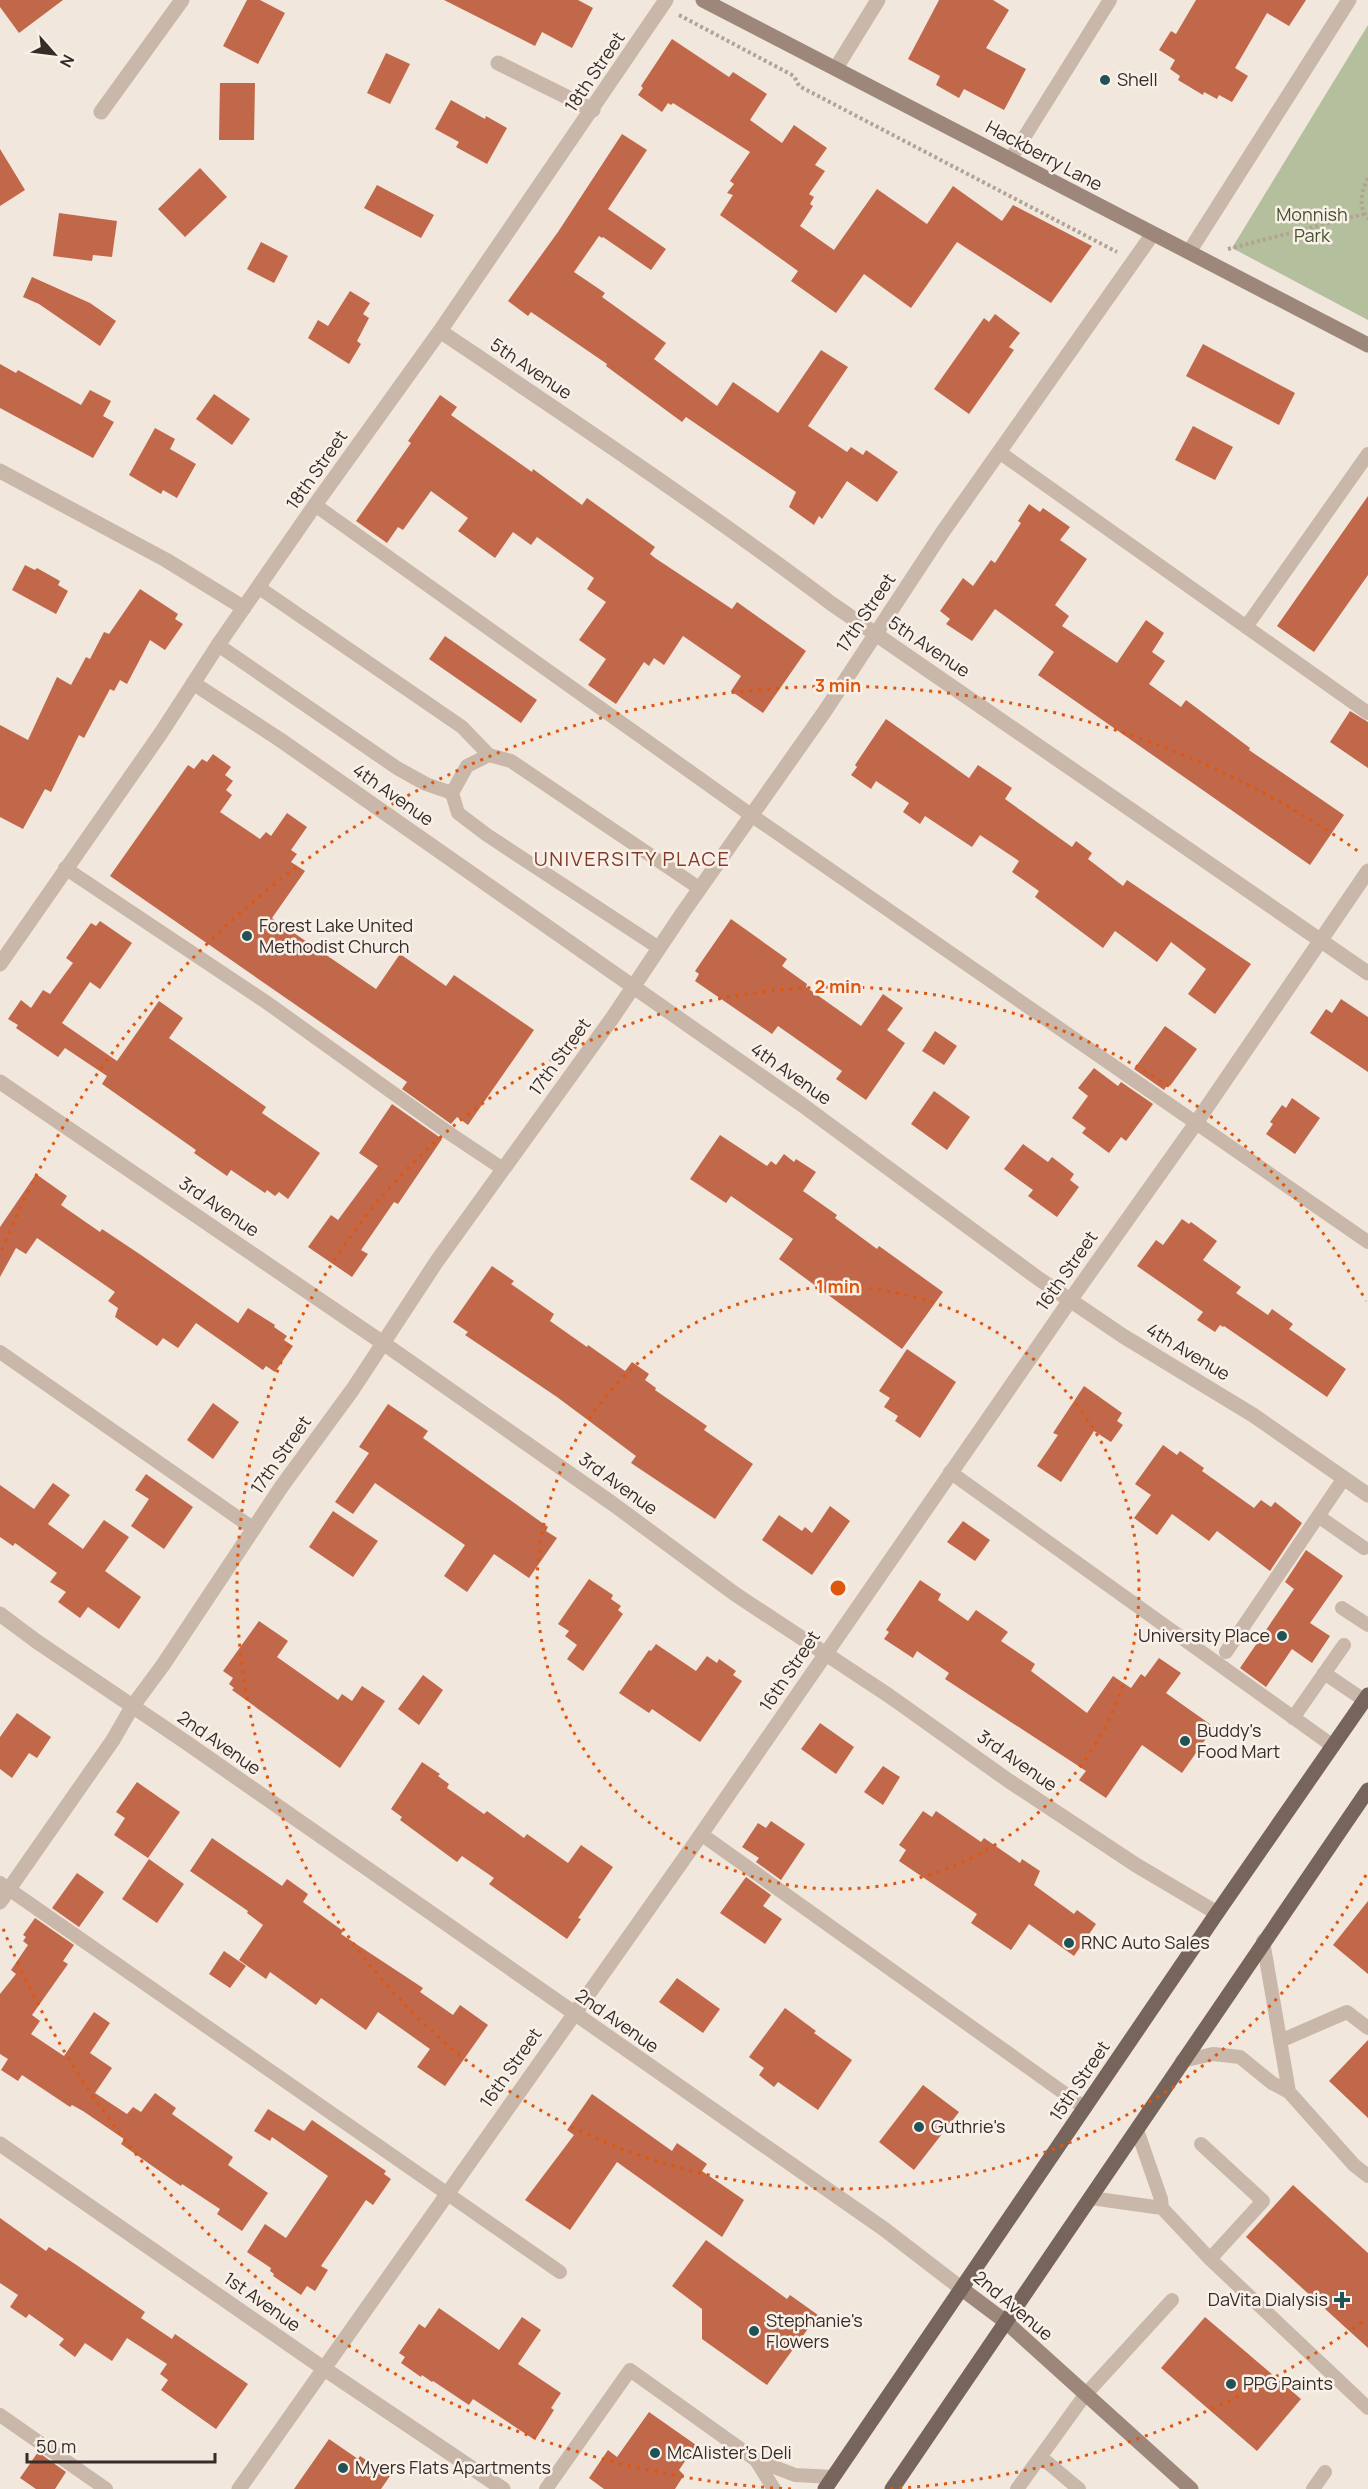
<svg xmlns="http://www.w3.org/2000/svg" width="1368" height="2489" viewBox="0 0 1368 2489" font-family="Manrope,sans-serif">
  <rect width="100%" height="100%" fill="#f1e7dc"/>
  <path fill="#b4bf9d" d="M1368 25V320L1232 248Z"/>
  <path fill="#c1684b" d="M0 0H63L19 33 0 7Z
    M247 0H260L285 13 258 64 223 46Z
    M444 0H578L593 8 572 48 542 32 535 46Z
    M939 0H993L1009 10 986 48 1026 69 1004 110 964 89 959 98 936 85 940 76 908 59Z
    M1196 0H1306L1289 26 1267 13 1235 68 1248 76 1232 102 1219 95 1217 99 1204 92 1203 95 1178 80 1180 76 1170 69 1175 60 1159 50 1171 31 1176 34Z
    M672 39 729 77 733 72 767 94 750 120 782 143 794 125 827 148 815 165 825 171 809 194 814 197 810 204 813 206 800 226 834 250 877 189 927 224 953 186 1002 221 1013 205 1092 246 1051 303 957 242 911 308 864 274 836 313 791 281 798 271 720 215 733 195 727 193 734 184 730 181 750 152 673 103 671 105 668 103 662 112 638 95 643 88 641 86Z
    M386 53 410 64 390 104 367 93Z
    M220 83H255L254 140H219Z
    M451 100 485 119 486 116 507 128 487 164 456 147 459 142 435 129Z
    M622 134 647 150 608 209 666 249 651 270 603 237 602 238 599 236 574 272 605 293 602 297 666 343 654 359 717 406 733 382 778 413 821 350 848 367 808 426 847 452 851 447 863 455 866 450 898 472 877 502 847 481 822 519 819 516 814 525 789 507 796 492 686 417 682 422 606 366 607 364 531 312 528 316 508 301 558 232Z
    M0 149 25 190 0 206Z
    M200 168 227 197 185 237 158 209Z
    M377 185 434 215 421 238 364 208Z
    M59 213 117 221 112 257 93 255 92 261 53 256Z
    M261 242 288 256 274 283 247 269Z
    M32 277 90 303 116 321 100 346 39 304 23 297Z
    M350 291 370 303 363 314 369 318 357 341 361 344 349 364 308 338 318 320 328 326Z
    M995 314 1020 333 1009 347 1014 350 969 414 934 389 984 318 989 322Z
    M1203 344 1295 393 1279 425 1186 376Z
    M0 364 16 373 18 370 81 405 90 390 111 401 103 416 114 422 93 458 0 408Z
    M214 394 250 419 232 445 196 419Z
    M440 395 457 407 451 415 532 472 533 469 582 505 587 498 655 547 650 554 655 558 732 609 737 602 806 651 763 713 731 691 741 676 683 636 664 665 654 658 649 666 644 662 616 704 588 685 606 659 579 640 606 602 587 589 594 578 537 537 531 545 513 532 495 558 458 531 468 518 431 491 403 530 398 527 387 543 356 521 411 443 408 441Z
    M1193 426 1233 447 1215 480 1175 460Z
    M155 428 175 439 170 449 196 464 177 498 163 490 161 494 129 475Z
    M1368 496V575L1314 652 1277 626Z
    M1029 504 1040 512 1043 508 1070 527 1060 540 1087 559 1055 605 1069 616 1062 626 1117 663 1146 620 1164 633 1152 652 1165 661 1149 684 1181 707 1186 700 1250 748 1249 750 1344 815 1310 865 1038 675 1054 652 995 609 972 641 946 624 950 619 940 611 963 578 973 586 991 560 995 563 1021 523 1018 521Z
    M25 565 35 570 37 568 60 581 58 585 68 591 56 614 12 590Z
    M140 589 178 614 175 619 183 624 165 650 150 640 127 684 120 680 114 691 110 689 84 738 79 735 51 792 45 789 23 829 0 817V725L28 740 57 677 71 685 86 657 90 659 104 632 109 634Z
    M445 636 537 700 521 723 429 659Z
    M1350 711 1368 722V768L1330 742Z
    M886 719 969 778 978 765 1012 788 1005 799 1072 847 1076 841 1092 853 1088 859 1123 886 1127 880 1251 964 1215 1014 1188 994 1206 969 1171 942 1157 962 1115 931 1103 948 1035 897 1039 891 1012 872 1019 861 980 835 972 847 925 816 920 824 903 812 909 803 876 781 871 789 851 775 857 767 855 765Z
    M213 754 231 767 225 775 233 781 226 790 232 795 220 812 260 839 266 832 271 836 287 813 307 827 291 850 297 854 291 862 305 871 272 918 376 989 400 954 446 986 454 975 534 1030 468 1125 457 1117 451 1124 402 1089 407 1082 110 876 188 765 194 769 202 759 207 762Z
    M731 919 787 959 782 966 807 984 806 987 861 1026 883 994 903 1008 887 1030 905 1043 866 1100 836 1079 842 1071 778 1026 772 1034 695 981 699 974 695 971Z
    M100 921 132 943 100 989 90 982 62 1023 117 1061 159 1001 183 1018 169 1038 266 1107 262 1113 320 1153 288 1199 279 1192 275 1196 267 1190 265 1193 231 1170 227 1176 194 1153 196 1150 102 1084 107 1076 65 1048 58 1057 16 1028 18 1025 8 1019 21 1000 31 1008 43 990 50 994 73 963 66 958 91 923 96 926Z
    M1341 999 1368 1017V1072L1310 1033 1326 1009 1332 1013Z
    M1165 1026 1197 1049 1170 1086 1168 1084 1164 1090 1134 1069Z
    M935 1031 957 1046 944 1065 922 1051Z
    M1094 1068 1118 1086 1121 1082 1153 1104 1126 1141 1121 1137 1109 1153 1082 1133 1086 1128 1072 1118 1088 1096 1078 1088Z
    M934 1091 970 1117 947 1150 911 1124Z
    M1292 1098 1320 1118 1295 1154 1266 1134 1273 1124 1270 1122 1282 1105 1286 1108Z
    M392 1104 442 1139 398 1204 394 1202 361 1250 368 1254 352 1277 308 1247 331 1215 338 1220 378 1166 359 1153Z
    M720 1135 767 1166 771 1161 776 1165 784 1154 794 1162 796 1159 816 1172 803 1191 837 1215 835 1218 877 1249 879 1246 943 1292 902 1349 779 1259 793 1239 731 1196 726 1203 690 1179Z
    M1023 1144 1048 1162 1052 1157 1074 1174 1070 1180 1079 1187 1057 1217 1028 1196 1033 1190 1004 1169Z
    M36 1174 67 1196 61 1205 100 1232 102 1229 141 1255 238 1323 248 1308 275 1325 274 1327 287 1336 284 1340 293 1346 275 1372 266 1366 263 1370 196 1323 178 1348 163 1338 157 1346 115 1317 118 1308 108 1301 115 1292 37 1238 26 1254 16 1248 0 1277V1227Z
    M1182 1219 1189 1224 1191 1222 1217 1241 1203 1260 1241 1287 1236 1293 1268 1315 1272 1309 1293 1324 1289 1329 1346 1369 1327 1397 1224 1326 1223 1327 1220 1325 1215 1332 1197 1320 1203 1312 1137 1266 1156 1240 1163 1245Z
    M492 1266 514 1281 511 1284 554 1314 550 1321 587 1347 588 1345 625 1371 632 1362 649 1374 645 1380 656 1388 655 1390 707 1426 704 1430 753 1464 715 1519 631 1463 636 1456 557 1397 465 1335 468 1332 453 1322Z
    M907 1349 956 1382 920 1438 895 1421 898 1416 884 1407 890 1398 879 1391Z
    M1084 1386 1122 1413 1117 1421 1123 1425 1111 1442 1094 1431 1061 1482 1037 1466 1058 1435 1053 1433Z
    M213 1403 239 1422 213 1459 187 1440Z
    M388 1404 428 1431 423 1438 548 1527 546 1531 557 1538 529 1578 494 1554 467 1592 444 1576 465 1545 375 1483 353 1514 335 1502 369 1453 359 1447Z
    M1163 1445 1177 1455 1180 1451 1204 1468 1202 1471 1254 1508 1261 1500 1271 1507 1275 1502 1302 1523 1270 1571 1217 1531 1209 1541 1172 1514 1157 1535 1134 1518 1151 1495 1135 1484Z
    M146 1474 193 1507 164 1549 131 1526 149 1499 135 1490Z
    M53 1483 70 1495 48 1524 83 1549 104 1520 129 1537 105 1571 141 1597 119 1629 88 1607 80 1618 58 1602 66 1592 50 1582 57 1573 15 1543 13 1546 0 1537V1485L34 1509Z
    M830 1506 850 1521 812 1575 762 1540 779 1515 802 1531 805 1527 812 1533Z
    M333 1511 378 1541 353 1577 309 1547Z
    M963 1521 990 1540 975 1561 947 1542Z
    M1306 1550 1343 1576 1310 1623 1330 1636 1312 1663 1292 1649 1266 1687 1240 1668 1294 1589 1285 1582Z
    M589 1579 613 1595 611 1599 621 1606 618 1610 623 1614 583 1671 567 1659 577 1645 565 1636 569 1631 558 1624Z
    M920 1580 941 1594 938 1600 968 1621 976 1610 1008 1632 1001 1641 1035 1664 1031 1671 1087 1713 1113 1676 1131 1688 1141 1674 1145 1677 1159 1658 1181 1673 1166 1693 1214 1727 1182 1773 1142 1745 1106 1798 1079 1780 1086 1771 945 1679 949 1673 917 1651 913 1658 884 1639 889 1632 886 1630Z
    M259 1621 288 1641 277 1657 338 1700 342 1694 352 1701 362 1686 385 1701 340 1768 232 1690 234 1688 229 1684 233 1678 223 1671Z
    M656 1644 696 1671 707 1656 717 1663 719 1659 736 1671 733 1675 742 1681 700 1742 652 1709 649 1713 619 1693 649 1650 651 1651Z
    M423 1675 443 1690 419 1725 398 1709Z
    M17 1713 51 1737 37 1758 29 1753 12 1778 0 1769V1737Z
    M820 1723 854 1747 836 1774 801 1749Z
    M422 1762 440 1774 438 1776 449 1784 447 1788 484 1814 487 1811 524 1838 527 1834 568 1863 581 1845 613 1867 578 1918 581 1919 567 1939 489 1884 494 1878 462 1856 457 1862 400 1820 402 1817 391 1809Z
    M883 1766 900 1777 883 1805 864 1792Z
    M137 1782 180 1812 148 1858 114 1835 125 1818 116 1812Z
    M923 1811 932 1817 936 1811 981 1842 984 1838 1020 1863 1022 1859 1040 1871 1034 1885 1074 1914 1077 1910 1096 1924 1074 1956 1029 1924 1011 1950 971 1923 977 1914 899 1861 906 1850 899 1845Z
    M771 1821 805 1844 781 1880 756 1862 759 1858 742 1847 758 1823 766 1828Z
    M212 1838 282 1886 287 1879 308 1894 303 1902 343 1931 341 1934 423 1988 420 1992 453 2015 460 2005 488 2025 445 2086 417 2067 430 2049 378 2012 366 2030 321 1998 316 2005 270 1972 266 1979 239 1960 263 1925 247 1913 248 1911 190 1871Z
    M149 1859 184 1884 157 1923 122 1899Z
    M77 1873 104 1892 79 1927 52 1908Z
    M746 1877 771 1895 763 1906 782 1919 765 1944 720 1913Z
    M1368 1901V1974L1333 1945Z
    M35 1918 74 1945 63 1961 68 1964 32 2015 40 2021 31 2034 64 2056 94 2012 110 2023 90 2053 112 2068 95 2093 127 2114 133 2107 141 2112 155 2093 176 2108 172 2114 233 2157 228 2165 268 2193 242 2231 217 2214 220 2209 182 2184 181 2186 121 2144 124 2139 83 2111 72 2105 70 2107 22 2075 18 2081 1 2070 8 2059 0 2054V1994L16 1974 11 1970 28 1945 23 1941 26 1937 23 1935Z
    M224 1951 246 1966 230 1988 209 1974Z
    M677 1978 720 2009 703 2033 659 2002Z
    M785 2008 816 2031 814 2033 852 2060 818 2110 778 2082 774 2087 759 2075 764 2068 749 2057Z
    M1368 2040V2118L1329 2081Z
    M923 2085 959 2112 914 2170 879 2142Z
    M592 2094 672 2151 677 2143 707 2164 702 2171 744 2200 722 2237 617 2162 570 2230 525 2200 574 2135 567 2130Z
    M268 2109 304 2131 312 2120 386 2171 384 2174 391 2179 373 2205 366 2200 321 2266 328 2270 315 2291 307 2286 301 2295 273 2276 274 2274 270 2271 271 2268 247 2252 265 2224 286 2238 328 2176 272 2137 270 2141 254 2131Z
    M1293 2185 1368 2253V2348L1246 2237Z
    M0 2218 46 2251 49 2247 75 2264 145 2312 141 2318 172 2339 175 2334 248 2384 216 2429 161 2390 168 2380 160 2374 167 2364 127 2338 112 2361 85 2343 75 2357 59 2345 64 2339 29 2314 26 2318 10 2307 18 2295 0 2283Z
    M706 2240 787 2299 790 2295 818 2315 767 2385 702 2339V2309L672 2286Z
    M439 2308 499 2350 522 2317 541 2330 518 2364 561 2393 551 2408 554 2410 535 2440 473 2399 469 2405 433 2381 432 2382 422 2375 421 2377 401 2363 405 2357 399 2353 419 2324 425 2328Z
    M1205 2317 1301 2399 1257 2451 1161 2368Z
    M649 2412 696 2445 679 2470 684 2475 675 2489H604L589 2478 608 2450 617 2457Z
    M329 2439 358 2459 360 2456 390 2476 381 2489H294Z
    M38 2452 66 2472 55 2489H36L20 2478Z"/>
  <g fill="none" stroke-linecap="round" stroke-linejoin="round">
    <path stroke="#b4a293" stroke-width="4" stroke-dasharray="3 3" stroke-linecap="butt" d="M679 15 794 76 799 86 1117 252
      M1368 178C1361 192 1358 206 1368 219
      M1228 249 1364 214"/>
    <path stroke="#c9b7a9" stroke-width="14" d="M1010 160 1110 0
      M999 452 1368 713
      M315 505 751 815 1368 1242
      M258 587 462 727 489 755
      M1246 627 1368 454
      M218 645 397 768 426 784 452 793
      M65 868 266 1002 446 1131 503 1169
      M659 948 487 835 458 813 452 793 467 766 489 755 511 761 699 888
      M0 1352 254 1529
      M950 1472 1333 1746
      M1318 1516 1364 1548
      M1342 1608 1368 1625
      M1226 1652 1344 1478
      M1324 1673 1364 1700
      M1293 1718 1344 1645
      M701 1834 1085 2108
      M0 1883 560 2272
      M1263 1941 1289 2092 1354 2165 1368 2176
      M1280 2041 1347 2012 1368 2028
      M1182 2061 1213 2054 1240 2057 1272 2083 1289 2092
      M1137 2130 1161 2199 1162 2208 1210 2259 1368 2408
      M1201 2144 1263 2201 1210 2259
      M1091 2198 1162 2208
      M0 2415 106 2489
      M1041 2457 1079 2489
      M756 2460 774 2489
      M546 2489 630 2370 756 2460 795 2475 833 2477
      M1017 2489 1085 2395 1172 2300
      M1313 2489 1325 2472"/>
    <path stroke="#c9b7a9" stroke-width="15" d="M498 63 593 110
      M836 68 878 0
      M101 112 182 0
      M1189 252 1349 0
      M440 331C572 420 704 508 832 604L1368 973
      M0 471 166 560 244 608
      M193 683 279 739 801 1104 1039 1279 1123 1336 1253 1415 1368 1495
      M0 964 161 733 218 645 315 505 440 331 666 0
      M0 1082 383 1343 613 1504 735 1594 888 1695 1009 1781 1136 1865 1217 1913
      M0 1614 36 1641 187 1743 884 2229 962 2289
      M0 1902 113 1740 132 1707 163 1665 282 1486 353 1389 437 1261 613 1017 684 911 825 711 942 533 1152 235
      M0 2144 323 2368 503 2489
      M239 2489 693 1846 1071 1299 1196 1123 1368 871"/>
    <path stroke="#9c877a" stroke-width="15" d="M703 0 1368 345
      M962 2289 1006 2322 1191 2489"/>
    <path stroke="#77645a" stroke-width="15" d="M825 2489 1217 1913 1368 1695
      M892 2489 1368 1790"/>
  </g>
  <g fill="none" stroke="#df570d" stroke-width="3" stroke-dasharray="3 6">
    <circle cx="838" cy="1588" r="301"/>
    <path d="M1366 1875A601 601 0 1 1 1366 1301"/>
    <path d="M1362 2322A902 902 0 0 1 885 2489M791 2489A902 902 0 0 1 2 1926M2 1250A902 902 0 0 1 1362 854"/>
  </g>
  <g fill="#205256" stroke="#f9f1e9" stroke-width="2">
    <circle cx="1105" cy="80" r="6"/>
    <circle cx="247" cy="936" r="6"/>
    <circle cx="1282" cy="1636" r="6"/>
    <circle cx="1185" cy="1741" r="6"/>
    <circle cx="1069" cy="1943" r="6"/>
    <circle cx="919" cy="2127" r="6"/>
    <path d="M1339 2291h6v6h6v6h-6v6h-6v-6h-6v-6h6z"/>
    <circle cx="754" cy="2331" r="6"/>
    <circle cx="1231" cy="2384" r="6"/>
    <circle cx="655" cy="2453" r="6"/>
    <circle cx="343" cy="2468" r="6"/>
  </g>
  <g text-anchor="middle" stroke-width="5" stroke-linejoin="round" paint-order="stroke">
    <g font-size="18" fill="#362d28" stroke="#f9f1e9">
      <text transform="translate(595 72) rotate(-56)" y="6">18th Street</text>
      <text transform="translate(1044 156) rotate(28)" y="6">Hackberry Lane</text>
      <text transform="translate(531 369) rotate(34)" y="6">5th Avenue</text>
      <text transform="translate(317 470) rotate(-55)" y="6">18th Street</text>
      <text transform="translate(866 613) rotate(-56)" y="6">17th Street</text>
      <text transform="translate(929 647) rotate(34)" y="6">5th Avenue</text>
      <text transform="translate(393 795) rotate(35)" y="6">4th Avenue</text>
      <text transform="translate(560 1057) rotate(-54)" y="6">17th Street</text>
      <text transform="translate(791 1074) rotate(35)" y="6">4th Avenue</text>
      <text transform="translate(219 1207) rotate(34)" y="6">3rd Avenue</text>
      <text transform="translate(1067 1271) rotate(-55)" y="6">16th Street</text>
      <text transform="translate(1188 1352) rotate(31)" y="6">4th Avenue</text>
      <text transform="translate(281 1455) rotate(-55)" y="6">17th Street</text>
      <text transform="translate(618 1484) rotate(36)" y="6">3rd Avenue</text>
      <text transform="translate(790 1671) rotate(-56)" y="6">16th Street</text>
      <text transform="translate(219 1743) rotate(35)" y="6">2nd Avenue</text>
      <text transform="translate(1017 1761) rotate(35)" y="6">3rd Avenue</text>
      <text transform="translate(617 2021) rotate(35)" y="6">2nd Avenue</text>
      <text transform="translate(511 2068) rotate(-55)" y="6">16th Street</text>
      <text transform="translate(1080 2081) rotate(-56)" y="6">15th Street</text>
      <text transform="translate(262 2302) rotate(35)" y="6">1st Avenue</text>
      <text transform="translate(1013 2306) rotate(40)" y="6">2nd Avenue</text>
    </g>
    <g font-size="18" fill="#362d28" stroke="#f9f1e9" text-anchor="start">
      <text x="1117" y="86">Shell</text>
      <text x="259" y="932">Forest Lake United<tspan x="259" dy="21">Methodist Church</tspan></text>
      <text x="1270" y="1642" text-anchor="end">University Place</text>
      <text x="1197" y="1737">Buddy's<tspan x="1197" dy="21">Food Mart</tspan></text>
      <text x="1081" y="1949">RNC Auto Sales</text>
      <text x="931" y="2133">Guthrie's</text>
      <text x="1328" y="2306" text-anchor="end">DaVita Dialysis</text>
      <text x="766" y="2327">Stephanie's<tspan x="766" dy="21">Flowers</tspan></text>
      <text x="1243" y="2390">PPG Paints</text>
      <text x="667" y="2459">McAlister's Deli</text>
      <text x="355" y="2474">Myers Flats Apartments</text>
    </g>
    <g font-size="18" fill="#45532d" stroke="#f9f1e9">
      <text x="1312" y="221">Monnish<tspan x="1312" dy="21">Park</tspan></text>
    </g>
    <g font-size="20" letter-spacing="1.5" fill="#813b25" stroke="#f9f1e9">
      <text x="632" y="866">UNIVERSITY PLACE</text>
    </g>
  </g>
  <circle cx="838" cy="1588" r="9" fill="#df570d" stroke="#f9f1e9" stroke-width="3"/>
  <g font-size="18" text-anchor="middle" font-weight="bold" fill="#df570d" stroke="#f9f1e9" stroke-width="5" stroke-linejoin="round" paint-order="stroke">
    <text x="838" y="692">3 min</text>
    <text x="838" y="993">2 min</text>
    <text x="838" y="1293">1 min</text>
  </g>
  <g transform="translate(54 54) rotate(118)" stroke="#f9f1e9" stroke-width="4.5" paint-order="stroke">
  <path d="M0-4.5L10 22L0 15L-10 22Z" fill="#362d28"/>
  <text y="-9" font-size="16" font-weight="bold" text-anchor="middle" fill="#362d28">N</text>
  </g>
  <path d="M27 2453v9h188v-9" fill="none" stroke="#362d28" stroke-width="3"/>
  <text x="36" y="2453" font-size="18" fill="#362d28" stroke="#f9f1e9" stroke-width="4.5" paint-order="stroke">50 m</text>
</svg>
